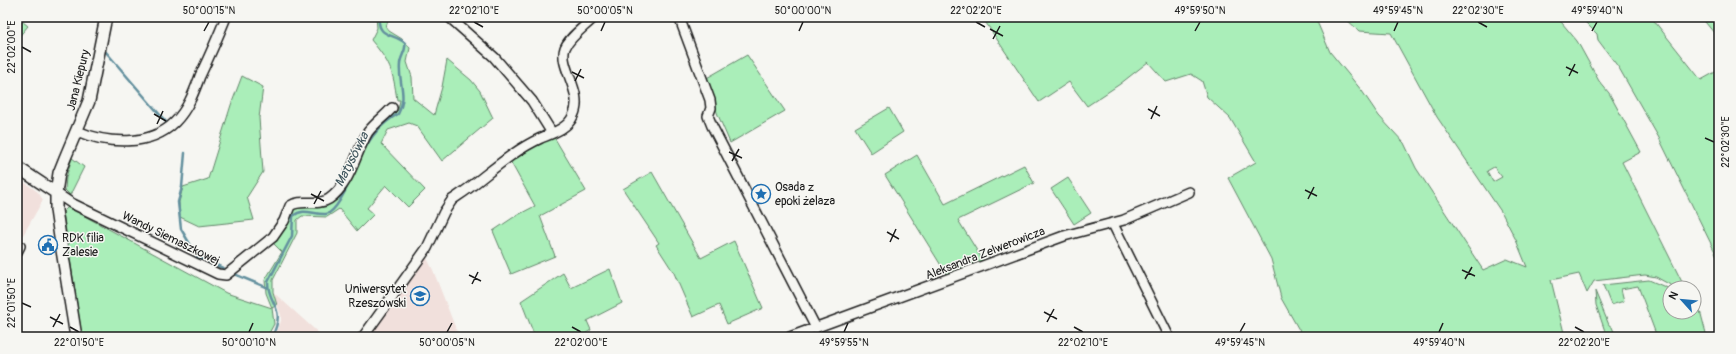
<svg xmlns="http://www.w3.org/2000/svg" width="1736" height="354" viewBox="0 0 1736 354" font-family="Pangolin,sans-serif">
  <rect width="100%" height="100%" fill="#f6f6f2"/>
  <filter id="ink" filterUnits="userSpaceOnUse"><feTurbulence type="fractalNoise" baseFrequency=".025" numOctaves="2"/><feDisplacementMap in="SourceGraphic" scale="8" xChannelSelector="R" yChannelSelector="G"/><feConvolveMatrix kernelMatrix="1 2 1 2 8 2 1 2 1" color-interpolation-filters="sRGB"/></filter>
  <g filter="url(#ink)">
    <path fill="#f1e0dc" d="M17 177 38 192 43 200 18 244Z
      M426 256 433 270 459 337H368Z
      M273 292 323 337H275L281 321V315L275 299Z"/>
    <path fill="#aaeeb9" stroke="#63856a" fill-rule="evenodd" d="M17 17 28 26 17 39Z
      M376 17H389L386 27 389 31 402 39 410 48 407 62 412 77 413 98 434 115 442 87 447 60 471 80 480 91 493 118 442 161 417 126 409 123 388 130 381 144 425 190 408 207 386 185 367 208 374 214 357 231 339 209 327 217 302 216 297 220V233L273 280V292L277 305 272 308 274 324 267 337H82L63 212 68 207 226 293 272 308 266 293 265 280 282 252 272 242 289 221V215L297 207 333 200 369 135 398 110 400 100H397C393 70 390 63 371 40L377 28Z
      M982 17H1248L1250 19 1254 17H1315L1330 52 1362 91 1379 116 1404 143 1416 168 1483 270 1507 259 1527 267 1516 240 1502 213 1437 117 1391 33 1359 31 1344 17H1557L1577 41 1599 81 1609 93 1641 152 1622 162 1685 288H1676L1656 277 1645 275 1594 281 1587 293 1579 274 1551 280 1565 337H1303L1281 298 1271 259 1228 178 1256 162 1230 118 1207 97 1202 81 1191 74 1166 82 1148 62 1120 84 1087 106 1069 82 1039 102ZM1494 167 1502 177 1493 182 1487 171Z
      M1580 17H1651L1701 80 1719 70V260L1659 138 1619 68 1598 40 1597 34Z
      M1701 17H1719V39Z
      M747 55 785 111 730 143 718 115 705 79Z
      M242 76 263 87 259 118 263 172 247 197 254 220 199 226 180 217 179 202 183 187 208 179 231 105Z
      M889 108 903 132 871 153 855 128Z
      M554 137 586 191 540 216 555 256 511 274 493 231 514 217 535 206 509 159 521 152Z
      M917 155 945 204 1024 165 1034 183 958 220 984 262 947 275 885 175Z
      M72 158 84 167 70 195 65 190 66 177Z
      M652 172 701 258 734 241 763 308 727 324 719 305 693 317 674 273 656 245 659 243 623 189Z
      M1068 178 1091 213 1074 224 1051 189Z
      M610 269 622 303 587 321 591 330 580 337H535L521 301 563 273 571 288Z
      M1649 280 1670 289V312H1694V302L1698 303 1707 337H1657L1638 286 1621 289 1624 301 1611 305 1603 285Z
      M1595 291 1609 325 1612 327 1616 337H1607L1596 305Z"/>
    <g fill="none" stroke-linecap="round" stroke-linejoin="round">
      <path stroke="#63909e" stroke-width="2.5" d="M106 52 167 123
        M185 153 182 187 178 202 181 229 197 256 227 270
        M362 154C371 136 381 124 398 114 408 95 398 83 400 64 400 57 407 50 405 43 394 33 377 38 379 17
        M234 274 268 288
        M272 337C287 306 268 306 268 282L292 236 293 216C304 207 313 215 326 214 335 213 346 190 349 182"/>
      <g stroke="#1c1c1c" stroke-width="12">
        <path id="minor" d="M449 17 494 57 532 101 552 133
          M679 17 710 100 711 108 708 116 712 126 816 328
          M77 131C107 144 150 147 175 122 188 109 194 92 200 76 209 57 218 37 226 17
          M56 193 71 203 218 274 226 275 273 237 284 221 290 206C301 198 317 207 329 199 351 184 355 153 368 132 375 123 385 116 392 108
          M1113 224 1169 337
          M17 252 20 246
          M363 337 427 248 444 212 452 200C459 195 467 190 474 184 496 167 515 150 541 138 553 133 568 128 573 116 585 93 558 67 565 48 570 36 586 26 594 17
          M790 337 1064 236 1124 220 1189 192"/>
      </g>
      <g stroke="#1c1c1c" stroke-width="14">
        <path id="tertiary" d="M17 167 56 193
          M76 337 61 244 56 210V193L59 173 65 158 89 101 106 17"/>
      </g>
      <use href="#minor" stroke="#f6f6f2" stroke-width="9"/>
      <use href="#tertiary" stroke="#f6f6f2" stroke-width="11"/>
    </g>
  </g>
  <path fill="none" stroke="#1c1c1c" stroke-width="1.5" d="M474 22 483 27M976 22 985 27M1478 22 1487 27M990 29 1003 36M204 31 209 22M601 31 605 22M799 31 803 22M1195 31 1200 22M1394 31 1398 22M1592 31 1597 22M993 39 1000 26M22 47 31 52M1566 67 1578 73M572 72 584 78M1569 76 1575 64M575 81 581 69M1148 109 1160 116M154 114 166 121M1151 119 1157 106M157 124 163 111M1705 138 1714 142M729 152 742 158M732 161 739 149M1305 190 1317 196M311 194 324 201M1308 199 1314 187M314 204 321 191M887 232 899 239M890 242 896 229M1462 270 1475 276M469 275 481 281M1465 279 1472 267M472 284 478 272M22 303 31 307M1044 312 1057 319M50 317 63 324M1047 322 1054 309M53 327 60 314M70 327 79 332M572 327 581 332M1074 327 1083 332M1575 327 1584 332M249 332 253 323M447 332 452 323M844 332 848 323M1240 332 1245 323M1439 332 1443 323"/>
  <defs>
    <g id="sight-ring" transform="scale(1)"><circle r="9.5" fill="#f6f6f2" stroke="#1f6fb2" stroke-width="1.5"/><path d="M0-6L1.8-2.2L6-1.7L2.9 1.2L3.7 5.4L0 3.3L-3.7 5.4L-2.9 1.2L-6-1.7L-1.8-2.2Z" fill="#1f6fb2"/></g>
    <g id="civic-ring" transform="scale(1)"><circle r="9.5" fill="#f6f6f2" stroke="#1f6fb2" stroke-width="1.5"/><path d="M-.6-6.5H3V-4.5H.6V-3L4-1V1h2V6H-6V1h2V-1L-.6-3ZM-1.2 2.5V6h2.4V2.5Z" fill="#1f6fb2"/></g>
    <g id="university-ring" transform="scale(1)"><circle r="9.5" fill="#f6f6f2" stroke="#1f6fb2" stroke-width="1.5"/><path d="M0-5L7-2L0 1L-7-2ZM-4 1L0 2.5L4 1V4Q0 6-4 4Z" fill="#1f6fb2"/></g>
  </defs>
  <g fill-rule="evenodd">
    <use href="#sight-ring" x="761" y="194"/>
    <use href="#civic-ring" x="48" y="245"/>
    <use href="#university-ring" x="420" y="296"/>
  </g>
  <g text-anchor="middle" stroke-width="3" stroke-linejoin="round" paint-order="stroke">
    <g font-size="12" fill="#1c1c1c" stroke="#f6f6f2">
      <text transform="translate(78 80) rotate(-76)" y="4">Jana Kiepury</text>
      <text transform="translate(171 238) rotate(26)" y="4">Wandy Siemaszkowej</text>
      <text transform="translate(985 253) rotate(-21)" y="4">Aleksandra Zelwerowicza</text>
    </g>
    <g font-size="12" fill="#1c1c1c" stroke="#f6f6f2" text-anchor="start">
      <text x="775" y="191">Osada z<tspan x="775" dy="14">epoki żelaza</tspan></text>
      <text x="62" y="242">RDK filia<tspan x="62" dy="14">Zalesie</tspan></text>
      <text x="406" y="293" text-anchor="end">Uniwersytet<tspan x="406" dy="14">Rzeszowski</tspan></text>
    </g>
    <g font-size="13" font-style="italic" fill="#40565d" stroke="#f6f6f2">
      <text transform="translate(351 159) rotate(-63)" y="5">Matysówka</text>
    </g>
  </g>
  <rect width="1736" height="354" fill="none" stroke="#f6f6f2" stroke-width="44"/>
  <g transform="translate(1682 300) rotate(297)"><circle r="19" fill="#f6f6f2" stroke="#9f9f9c"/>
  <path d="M0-3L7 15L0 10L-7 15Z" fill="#1f6fb2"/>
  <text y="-6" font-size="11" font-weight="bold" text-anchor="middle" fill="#1c1c1c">N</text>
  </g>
  <rect x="22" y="22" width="1692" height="310" fill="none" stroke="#1c1c1c" stroke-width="1.5"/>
  <g font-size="10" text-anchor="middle" fill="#1c1c1c">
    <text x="209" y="14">50°00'15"N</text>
    <text x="474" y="14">22°02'10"E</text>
    <text x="605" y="14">50°00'05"N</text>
    <text x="803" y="14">50°00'00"N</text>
    <text x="976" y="14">22°02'20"E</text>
    <text x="1200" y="14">49°59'50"N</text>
    <text x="1398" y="14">49°59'45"N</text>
    <text x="1478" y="14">22°02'30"E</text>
    <text x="1597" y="14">49°59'40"N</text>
    <text transform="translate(11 47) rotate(-90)" y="4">22°02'00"E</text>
    <text transform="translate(1725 142) rotate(-90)" y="4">22°02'30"E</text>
    <text transform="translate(11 303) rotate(-90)" y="4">22°01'50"E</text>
    <text x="79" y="346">22°01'50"E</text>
    <text x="249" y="346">50°00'10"N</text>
    <text x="447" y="346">50°00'05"N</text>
    <text x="581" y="346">22°02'00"E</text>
    <text x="844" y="346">49°59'55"N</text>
    <text x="1083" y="346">22°02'10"E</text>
    <text x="1240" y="346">49°59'45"N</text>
    <text x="1439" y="346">49°59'40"N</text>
    <text x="1584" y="346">22°02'20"E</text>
  </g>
</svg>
